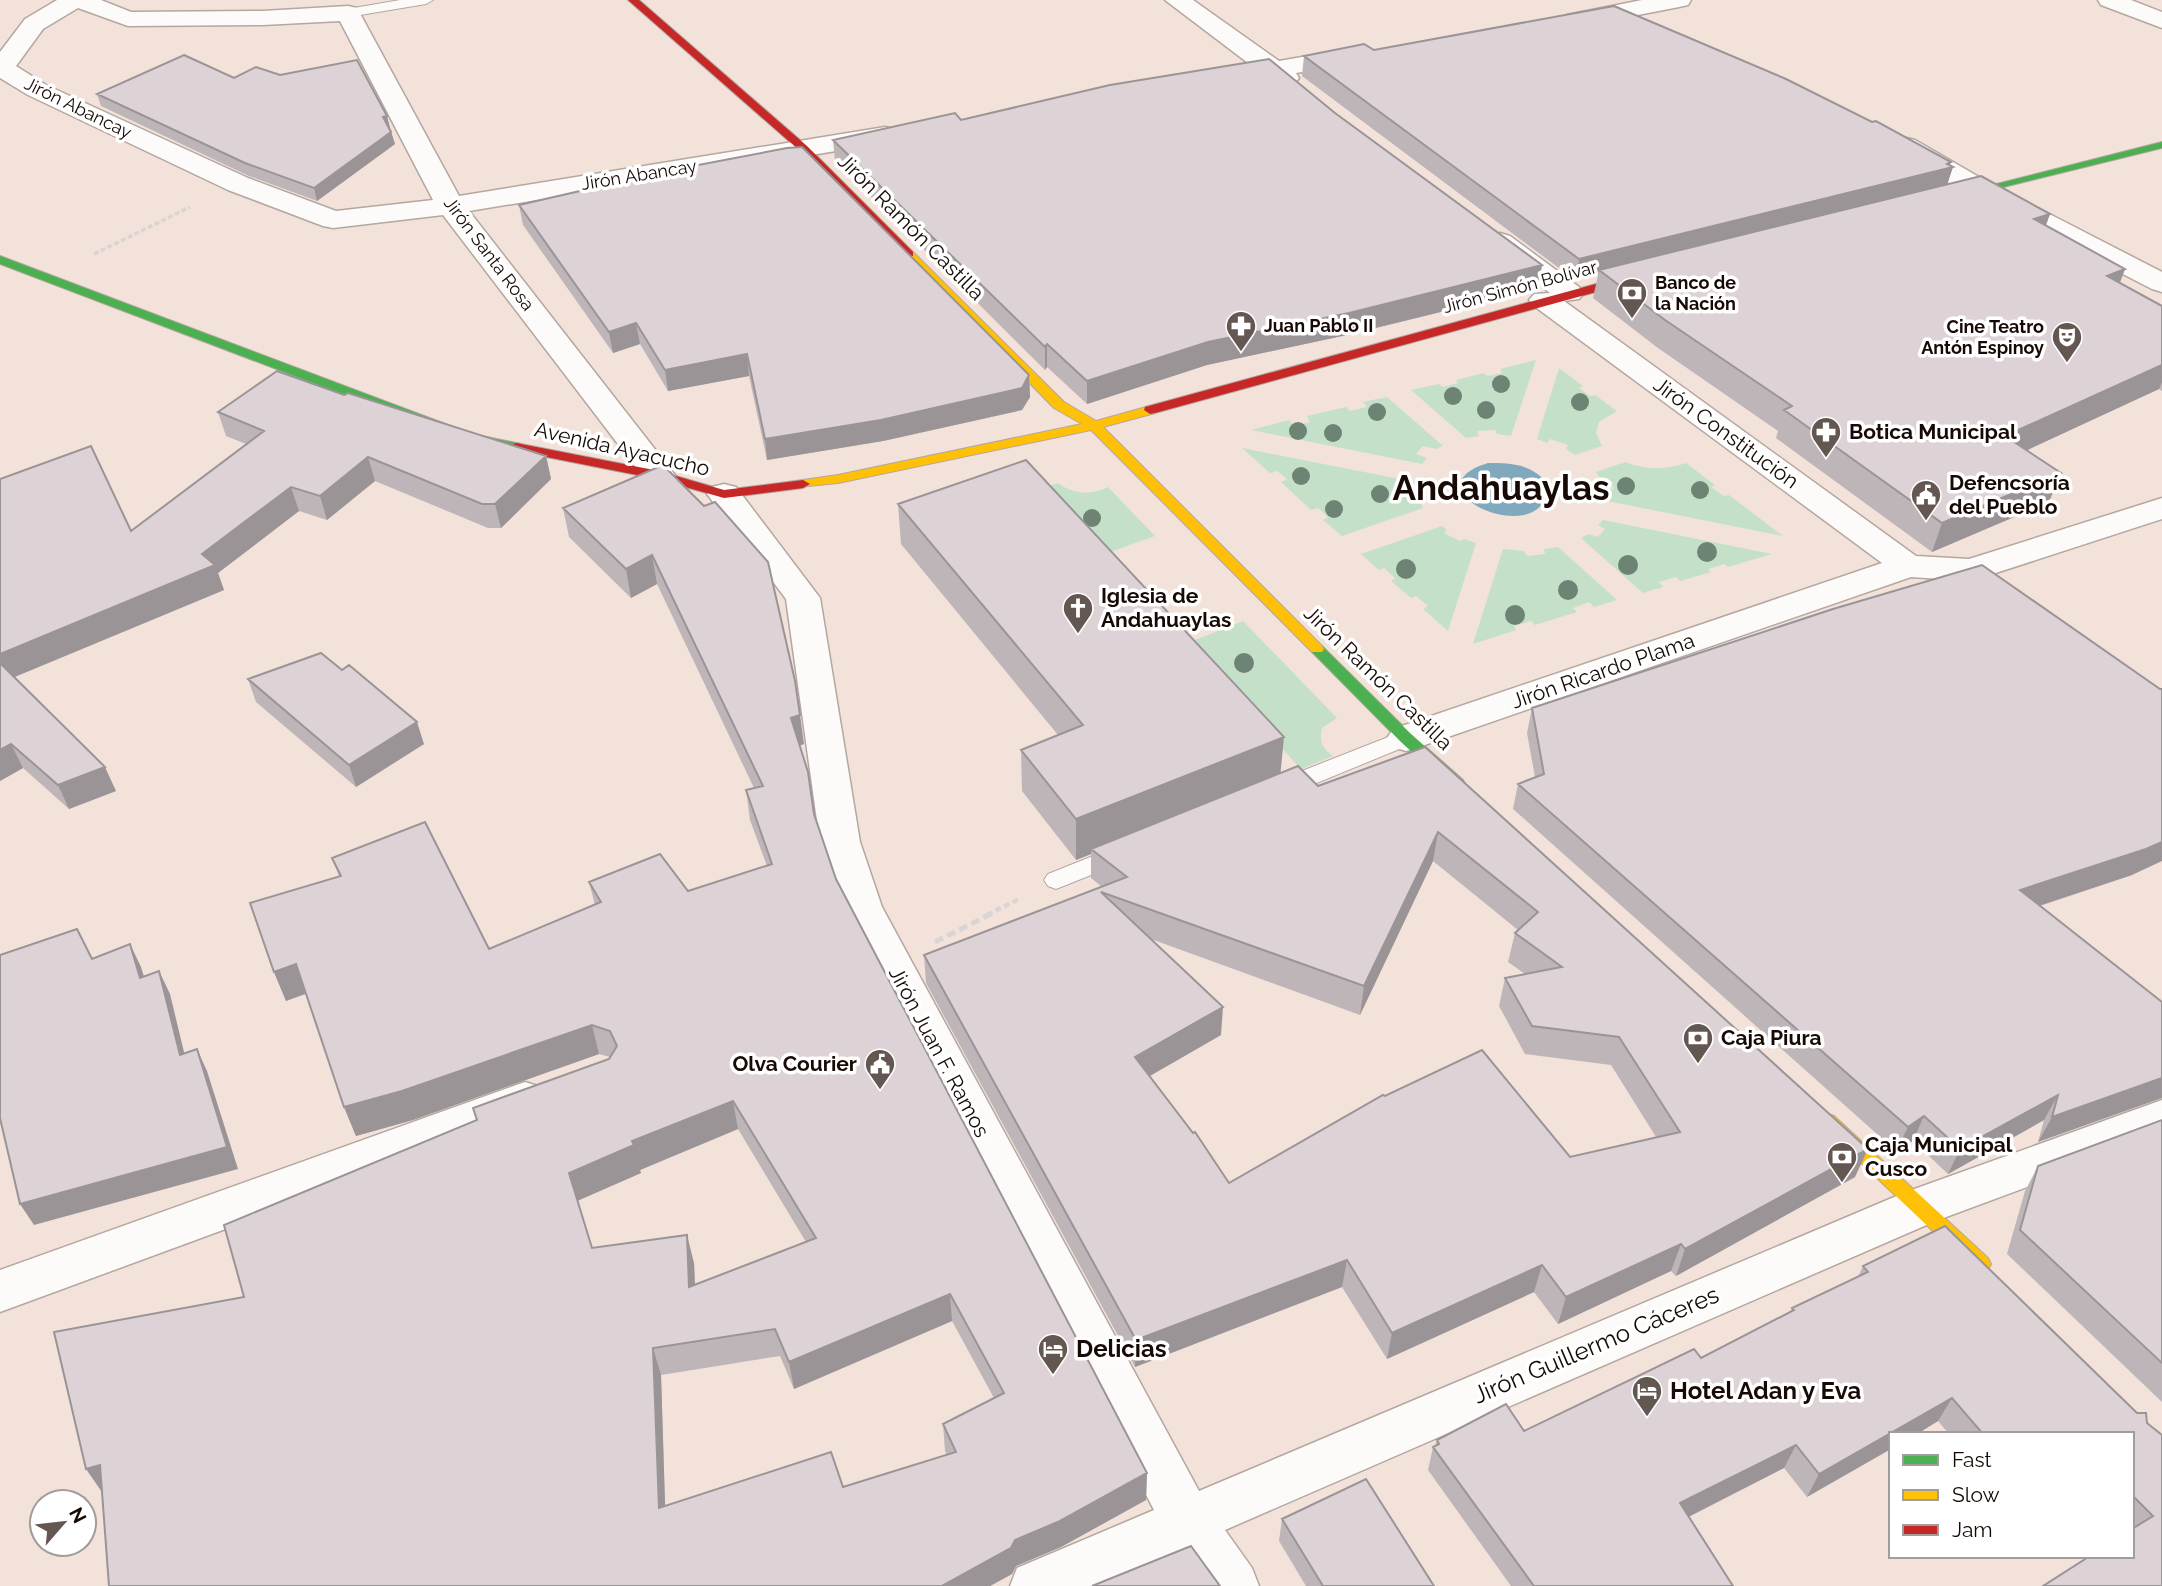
<svg xmlns="http://www.w3.org/2000/svg" width="2162" height="1586" viewBox="0 0 2162 1586" font-family="Raleway,sans-serif">
  <rect width="100%" height="100%" fill="#f2e2da"/>
  <path fill="#c5e0c9" d="M1536 360 1511 436 1497 434 1495 430 1477 431 1479 436 1466 438 1411 390 1439 384 1443 387 1458 383 1456 380 1483 373 1488 376 1502 373 1500 369Z
    M1559 368 1583 386 1579 388 1590 396 1595 395 1617 411 1599 422 1596 433 1602 446 1575 455 1566 449 1568 445 1550 439 1547 443 1537 439Z
    M1387 397 1443 446 1436 449 1423 446 1416 454 1427 458 1422 464 1251 430 1289 420 1294 426 1310 422 1307 416 1346 407 1350 411 1367 407 1363 402Z
    M1242 448 1415 482 1414 489 1408 490 1412 500H1419L1423 508 1342 536 1323 520 1328 517 1318 508 1311 510 1281 482 1287 479 1277 471 1270 473Z
    M1625 462C1644 470 1667 470 1686 463L1715 485 1711 487 1724 496 1729 495 1783 536 1607 501 1608 490 1614 489 1607 478 1600 479 1596 472Z
    M1058 483C1073 494 1091 496 1108 487L1155 536 1099 556 1037 490Z
    M1603 520 1772 554 1728 567 1724 564 1708 569 1711 572 1680 581 1676 577 1659 582 1663 587 1643 593 1581 538 1589 534 1598 537 1605 529 1598 525Z
    M1442 526 1447 530 1444 533 1460 541 1464 539 1476 543 1448 631 1423 609 1428 606 1416 596 1411 598 1391 581 1395 578 1384 568 1379 570 1361 554Z
    M1558 547 1617 600 1594 607 1589 602 1573 608 1577 612 1535 625 1531 621 1514 626 1516 630 1473 644 1503 549 1524 551 1527 556 1545 554 1544 549Z
    M1243 621 1337 718 1322 728C1319 742 1322 748 1333 756L1301 769 1185 644Z"/>
  <path fill="#81a9bd" d="M1488 463C1504 463 1522 463 1536 473 1558 487 1546 510 1524 515 1485 523 1425 482 1488 463Z"/>
  <g fill="none" stroke-linecap="round" stroke-linejoin="round">
    <g stroke="#b4a7a0" stroke-width="2">
      <path id="lane" d="M400 0H433L426 4 348 17 341 13 348 9Z
        M1406 730 1414 733 1417 738 1414 743 1290 794 1282 796 1274 794 1271 788 1274 782Z
        M1118 846 1126 849 1130 855 1126 861 1056 889 1048 886 1044 880 1048 874Z"/>
    </g>
    <g stroke="#b4a7a0" stroke-width="3">
      <path id="street" d="M57 0H101L131 12 263 11 348 6 357 8 459 196 885 127 894 129 898 135 894 141 885 143 469 211 675 475 671 482 659 485 647 482 443 215 333 228 323 226 228 190 28 95 0 78V52L25 19ZM78 8 128 26 263 25 340 21 433 200 336 211 248 178 46 85 16 66 43 29Z
        M1165 0H1193L1279 61 1354 48 1363 51 1367 56 1363 61 1354 64 1296 73 1299 78 1295 83C1280 87 1279 79 1268 78 1252 77 1237 86 1221 82L1217 77 1221 72 1252 66Z
        M1642 0H1691L1688 5 1679 7 1576 27 1567 25 1564 20 1567 15Z
        M2098 0H2131L2162 12V28L2101 5Z
        M1906 138 1915 140 1991 184 2162 272V292L2152 289 1971 196 1897 152 1893 146 1897 140Z
        M1500 233 1510 236 1579 287 1584 293 1579 299 1564 301 1916 556 1969 559 2162 498V519L1971 581 1911 577 1419 747 1406 751 1393 747 1387 738 1393 729 1882 563 1534 306 1529 300 1534 294 1550 293 1490 248 1486 242 1490 236Z
        M724 484 736 487 820 598 860 842 882 907 1199 1491 1906 1192 2162 1100V1137L1938 1220 1225 1530 1252 1568 1259 1586H1202L1178 1551 1096 1586H1010L1017 1568 1154 1510 842 907 820 842 786 599 707 494 712 487Z
        M525 1082 541 1087 547 1100 541 1113 0 1312V1270Z"/>
    </g>
    <g stroke="#b4a7a0" stroke-width="2">
      <path id="fast" d="M2162 142V148L1947 201 1941 198Z
        M0 256 472 434 521 444 523 447 516 451 463 440 0 264Z
        M1317 644 1322 646 1411 734 1463 780 1465 784 1463 788H1451L1401 742 1312 652 1310 649Z"/>
    </g>
    <g stroke="#b4a7a0" stroke-width="2">
      <path id="slow" d="M909 250 913 252 1064 402 1096 421 1150 406 1155 407V413L1103 427 1322 646 1324 649 1322 652H1312L1091 430 838 483 798 487 796 484 803 480 838 475 1082 424 1054 408 905 256V252Z
        M1828 1114 1834 1116 1988 1258 1991 1264 1988 1270 1981 1272 1974 1270 1822 1126 1819 1121 1822 1116Z"/>
    </g>
    <g stroke="#b4a7a0" stroke-width="2">
      <path id="jam" d="M628 0H639L807 146 913 252V256H905L799 150Z
        M1647 270 1651 271V277L1155 413 1150 414 1144 410 1145 407Z
        M516 443 659 471 724 490 803 480 810 484 803 488 724 498 657 479 511 450 509 447Z"/>
    </g>
    <path stroke="#dad5d3" stroke-width="3.5" stroke-dasharray="5 2.5" stroke-linecap="butt" d="M94 254 190 207"/>
    <path stroke="#dad5d3" stroke-width="4.5" stroke-dasharray="6 3.5" stroke-linecap="butt" d="M987 915 1021 898"/>
    <path stroke="#dad5d3" stroke-width="5" stroke-dasharray="9 4.5" stroke-linecap="butt" d="M935 942 991 914"/>
    <use href="#lane" fill="#fdfbf9" fill-rule="evenodd"/>
    <use href="#street" fill="#fdfbf9" fill-rule="evenodd"/>
    <use href="#fast" fill="#4caf50" fill-rule="evenodd"/>
    <use href="#slow" fill="#ffc107" fill-rule="evenodd"/>
    <use href="#jam" fill="#c62828" fill-rule="evenodd"/>
  </g>
  <g fill="#6d8373">
    <circle cx="1501" cy="384" r="9"/>
    <circle cx="1453" cy="396" r="9"/>
    <circle cx="1580" cy="402" r="9"/>
    <circle cx="1486" cy="410" r="9"/>
    <circle cx="1377" cy="412" r="9"/>
    <circle cx="1298" cy="431" r="9"/>
    <circle cx="1333" cy="433" r="9"/>
    <circle cx="1301" cy="476" r="9"/>
    <circle cx="1626" cy="486" r="9"/>
    <circle cx="1700" cy="490" r="9"/>
    <circle cx="1380" cy="494" r="9"/>
    <circle cx="1334" cy="509" r="9"/>
    <circle cx="1092" cy="518" r="9"/>
    <circle cx="1707" cy="552" r="10"/>
    <circle cx="1628" cy="565" r="10"/>
    <circle cx="1406" cy="569" r="10"/>
    <circle cx="1568" cy="590" r="10"/>
    <circle cx="1515" cy="615" r="10"/>
    <circle cx="1244" cy="663" r="10"/>
  </g>
  <path fill="#beb5b8" fill-rule="evenodd" d="M1374 50 1950 165 1953 167 1947 184 2046 225 2125 269 2120 283 2162 306V391L2159 389 2027 450 2049 502 1932 552 1776 438 1778 431 1658 348 1593 298 1598 275 1575 280 1302 76 1304 56Z
    M234 78 387 116 390 128 395 144 317 201 249 176 101 106 97 94Z
    M1335 113 1542 265 1538 288 1347 335 1207 365 1087 404 1047 367 1045 370 835 161 833 140 961 120Z
    M519 205 1029 375 1030 397 1022 410 883 441 767 460 749 376 668 391 640 344 613 353 523 225Z
    M344 395 546 456 551 479 501 528H488L375 481 327 520 299 511 218 573 224 590 14 677 116 791 69 809 23 768 0 781V479L131 531 246 444 226 436 218 412Z
    M663 465 804 744 800 745 814 814 836 879 1147 1473 1146 1500 1061 1547 1016 1566 1012 1574 990 1586H109L244 1297 477 1120 609 1059 610 1057 599 1054 413 1120 356 1136 344 1107 306 994 286 1001 274 972 339 876 332 858 489 949 595 905 589 882 688 891 767 866 750 820 746 790 754 788 657 584 631 598 569 537 563 508ZM738 1129 806 1242 695 1285 694 1263 592 1248 577 1201 641 1173 640 1170ZM952 1321 994 1398 943 1424 945 1451 947 1455 843 1487 665 1506 661 1375 780 1356 794 1389Z
    M898 504 1281 773 1318 786 1425 747 1855 1177 1676 1276 1671 1271 1558 1324 1534 1292 1387 1359 1342 1287 1135 1367 926 983 924 955 1102 887 1091 878V854L1076 860 1022 791 1021 750 1058 735 901 544ZM1433 861 1518 930 1515 933 1508 962 1525 974 1505 978 1499 1006 1525 1054 1611 1065 1656 1137 1570 1157 1385 1096 1229 1183 1150 1076 1221 1035 1151 939 1360 1015Z
    M248 679 424 744 356 787 256 702Z
    M2160 689 2132 875 2040 906 2162 1002 2038 1142 2044 1120 1948 1174 1913 1141 1896 1151 1513 809 1518 784 1535 777 1527 733 1532 708Z
    M2162 1120V1402L2007 1254 2025 1191 2038 1166Z
    M1863 1266 2137 1413H2146L2162 1586 2132 1556V1434H1949L1938 1421 1917 1434H1891L1807 1497 1784 1468 1689 1517 1733 1586H1511L1428 1470 1433 1447 1435 1446 1437 1440 1524 1431 1701 1358 1791 1312 1792 1308 1858 1277Z
    M1282 1519 1434 1586H1306L1279 1541Z"/>
  <path fill="#9b9496" d="M387 116 390 128 386 129 383 117Z
    M391 132 395 144 317 201 314 188Z
    M1951 162 1949 168 1953 167 1946 188 1599 270 1598 275 1575 280 1579 259Z
    M2050 214 2040 242 2034 219Z
    M1542 265 1538 288 1347 335 1207 365 1087 404V381L1208 342Z
    M2125 269 2114 297 2107 276Z
    M636 323 640 344 613 353 609 332Z
    M1047 344V367L1045 370V347Z
    M747 354 749 376 668 391 665 370Z
    M2162 365V382L2159 389 1995 465 2005 436Z
    M1029 375 1030 397 1022 410 883 441 767 460 765 439Z
    M546 456 551 479 501 528 495 504Z
    M368 457 375 481 327 520 320 496Z
    M2061 473 2049 502 1932 552 1942 523Z
    M291 487 299 511 218 573 224 590 5 681 0 671V654L202 554Z
    M652 555 657 584 631 598 626 569Z
    M800 715 804 744 795 747 791 718Z
    M417 722 424 744 356 787 349 765Z
    M1284 737 1280 778 1091 849V854L1076 860V819Z
    M11 744 23 768 0 781V750Z
    M105 767 116 791 69 809 58 785Z
    M1438 832 1433 861 1360 1015 1364 986Z
    M2162 842V861L2132 875 2008 916 2020 890Z
    M130 944 141 967 151 1000 140 978Z
    M296 964 307 993 286 1001 274 972Z
    M159 971 170 994 190 1077 180 1055Z
    M1223 1007 1221 1035 1134 1085 1135 1057Z
    M592 1025 599 1054 413 1120 356 1136 344 1107Z
    M197 1049 207 1071 238 1169 34 1225 20 1204Z
    M2162 1078V1098L2038 1142 2052 1117Z
    M2058 1095 2044 1120 1948 1174 1960 1149Z
    M733 1101 738 1129 640 1170 641 1173 577 1201 569 1173 632 1141Z
    M1924 1116 1913 1141 1896 1151 1908 1127Z
    M1868 1149 1855 1177 1676 1276 1685 1249Z
    M687 1235 694 1263 696 1315 689 1287Z
    M1681 1244 1671 1271 1558 1324 1566 1297Z
    M1347 1260 1342 1287 1135 1367 1136 1340Z
    M1542 1265 1534 1292 1387 1359 1392 1333Z
    M950 1294 952 1321 794 1389 789 1362Z
    M653 1348 661 1375 666 1534 659 1508Z
    M1952 1398 1938 1421 1917 1434H1891V1449L1807 1497 1819 1474Z
    M1796 1445 1784 1468 1670 1526 1680 1503Z
    M100 1465 104 1495 86 1469Z
    M1147 1473 1146 1500 1061 1547 1016 1566 1012 1574 990 1586H942L1015 1540Z"/>
  <path fill="#ddd3d6" stroke="#9b9496" stroke-width="2" fill-rule="evenodd" d="M1614 6 1786 79 1872 122 1876 121 1951 162 1947 164 1953 167 1579 259 1304 56 1364 44 1374 50Z
    M184 55 234 78 256 67 280 75 357 60 387 116 383 117 391 132 314 188 245 163 97 94Z
    M1269 59 1335 113 1542 265 1349 313 1208 342 1087 381 1047 344 1045 347 833 140 955 113 961 120 1110 85Z
    M802 147 1029 375 1022 388 881 420 765 439 747 354 665 370 636 323 609 332 519 205 672 170 787 148Z
    M1981 176 2050 214 2034 219 2125 269 2107 276 2162 306V365L2005 436 2061 473 1942 523 1784 410 1792 406 1665 320 1599 270Z
    M277 371 344 395 348 393 546 456 495 504H482L368 457 320 496 291 487 202 554 215 565 0 654V479L91 446 131 531 264 431 218 412Z
    M1026 460 1284 737 1076 819 1021 750 1083 725 898 504Z
    M663 465 704 506 715 502 768 562 795 681 800 715 791 718 808 772 814 814 836 879 1147 1473 1060 1521 1015 1540 1011 1548 942 1586H109L100 1465 86 1469 54 1332 244 1297 224 1225 477 1120 473 1108 609 1059 617 1046 610 1031 592 1025 402 1091 344 1107 296 964 274 972 250 903 341 876 332 858 425 822 489 949 601 902 589 882 660 854 688 891 772 864 746 790 763 786 652 555 626 569 563 508ZM733 1101 816 1238 689 1287 687 1235 592 1248 569 1173 634 1145 632 1141ZM950 1294 1004 1393 943 1424 956 1452 843 1487 831 1452 659 1508 653 1348 775 1329 789 1362Z
    M1982 565 2160 689H2162V842L2146 849 2020 890 2162 1002V1078L2052 1117 2058 1095 1960 1149 1924 1116 1908 1127 1518 784 1544 774 1532 708 1833 609Z
    M321 653 342 670 349 665 417 722 349 765 248 679Z
    M0 663 105 767 58 785 11 744 0 750Z
    M1425 747 1868 1149 1685 1249 1681 1244 1566 1297 1542 1265 1392 1333 1347 1260 1136 1340 924 955 1127 877 1091 849 1298 766 1318 786ZM1438 832 1538 912 1515 933 1562 967 1505 978 1532 1026 1619 1037 1680 1132 1570 1157 1482 1050 1385 1096 1383 1095 1229 1183 1195 1132 1193 1133 1135 1057 1223 1007 1101 892 1364 986Z
    M77 929 92 959 130 944 140 978 159 971 180 1055 197 1049 227 1147 20 1204 0 1118V955Z
    M2162 1120V1363L2020 1230 2038 1166Z
    M1945 1226 2137 1413H2146L2147 1423 2162 1435V1586H2043L2090 1556H2132V1529L2153 1516 2132 1495V1434H1983L1952 1398 1819 1474 1796 1445 1680 1503 1733 1586H1534L1433 1447 1439 1444 1437 1440 1506 1404 1524 1431 1694 1349 1701 1358 1794 1310 1792 1308 1868 1272 1863 1266Z
    M1366 1479 1434 1586H1323L1282 1519Z
    M1191 1546 1220 1586H1092Z"/>
  <defs>
    <g id="bank-pin" transform="scale(1.575)"><path d="M0 17L-7.5 6A9.5 9.5 0 1 1 7.5 6Z" fill="#645650" stroke="#fff"/><path d="M-6-4H6V4H-6ZM0-2.3a2.3 2.3 0 1 0 0 4.6a2.3 2.3 0 1 0 0-4.6Z" fill="#fff"/></g>
    <g id="pharmacy-pin" transform="scale(1.575)"><path d="M0 17L-7.5 6A9.5 9.5 0 1 1 7.5 6Z" fill="#645650" stroke="#fff"/><path d="M-2-6h4v4h4v4h-4v4h-4v-4h-4v-4h4Z" fill="#fff"/></g>
    <g id="theatre-pin" transform="scale(1.575)"><path d="M0 17L-7.5 6A9.5 9.5 0 1 1 7.5 6Z" fill="#645650" stroke="#fff"/><path d="M-5-5.5Q0-4 5-5.5V0Q5 5 0 6Q-5 5-5 0ZM-3.3-2.5H-1v1.5H-3.3ZM1-2.5H3.3v1.5H1ZM-2.8 1Q0 5.5 2.8 1Z" fill="#fff"/></g>
    <g id="civic-pin" transform="scale(1.575)"><path d="M0 17L-7.5 6A9.5 9.5 0 1 1 7.5 6Z" fill="#645650" stroke="#fff"/><path d="M-.6-6.5H3V-4.5H.6V-3L4-1V1h2V6H-6V1h2V-1L-.6-3ZM-1.2 2.5V6h2.4V2.5Z" fill="#fff"/></g>
    <g id="church-pin" transform="scale(1.575)"><path d="M0 17L-7.5 6A9.5 9.5 0 1 1 7.5 6Z" fill="#645650" stroke="#fff"/><path d="M-1.2-6h2.4v3.5h3.3v2.4h-3.3V6h-2.4V-.1h-3.3v-2.4h3.3Z" fill="#fff"/></g>
    <g id="hotel-pin" transform="scale(1.575)"><path d="M0 17L-7.5 6A9.5 9.5 0 1 1 7.5 6Z" fill="#645650" stroke="#fff"/><path d="M-6-4.5h1.5V1H6V5H4.5V3h-9V5H-6ZM-4 0a1.8 1.8 0 1 1 3.6 0ZM.5 0V-2.5h3Q6-2.5 6 0Z" fill="#fff"/></g>
  </defs>
  <g fill-rule="evenodd">
    <use href="#bank-pin" x="1632" y="293"/>
    <use href="#pharmacy-pin" x="1241" y="326"/>
    <use href="#theatre-pin" x="2067" y="337"/>
    <use href="#pharmacy-pin" x="1826" y="432"/>
    <use href="#civic-pin" x="1926" y="495"/>
    <use href="#church-pin" x="1078" y="608"/>
    <use href="#bank-pin" x="1698" y="1038"/>
    <use href="#civic-pin" x="880" y="1064"/>
    <use href="#bank-pin" x="1842" y="1157"/>
    <use href="#hotel-pin" x="1053" y="1349"/>
    <use href="#hotel-pin" x="1647" y="1391"/>
  </g>
  <g text-anchor="middle" stroke-width="7" stroke-linejoin="round" paint-order="stroke">
    <g font-size="18" fill="#170a05" stroke="#fff">
      <text transform="translate(78 108) rotate(26)" y="6">Jirón Abancay</text>
      <text transform="translate(639 175) rotate(-9)" y="6">Jirón Abancay</text>
      <text transform="translate(489 254) rotate(53)" y="6">Jirón Santa Rosa</text>
      <text transform="translate(1520 287) rotate(-15)" y="6">Jirón Simón Bolívar</text>
    </g>
    <g font-size="18" font-weight="bold" fill="#170a05" stroke="#fff" text-anchor="start">
      <text x="1655" y="289">Banco de<tspan x="1655" dy="21">la Nación</tspan></text>
      <text x="1264" y="332">Juan Pablo II</text>
      <text x="2044" y="333" text-anchor="end">Cine Teatro<tspan x="2044" dy="21">Antón Espinoy</tspan></text>
    </g>
    <g font-size="21" fill="#170a05" stroke="#fff">
      <text transform="translate(911 227) rotate(45)" y="7">Jirón Ramón Castilla</text>
      <text transform="translate(1726 433) rotate(36)" y="7">Jirón Constitución</text>
      <text transform="translate(622 449) rotate(13)" y="7">Avenida Ayacucho</text>
      <text transform="translate(1603 671) rotate(-19)" y="7">Jirón Ricardo Plama</text>
      <text transform="translate(1378 678) rotate(44)" y="7">Jirón Ramón Castilla</text>
      <text transform="translate(939 1052) rotate(62)" y="7">Jirón Juan F. Ramos</text>
    </g>
    <g font-size="21" font-weight="bold" fill="#170a05" stroke="#fff" text-anchor="start">
      <text x="1849" y="439">Botica Municipal</text>
      <text x="1949" y="490">Defencsoría<tspan x="1949" dy="24">del Pueblo</tspan></text>
      <text x="1101" y="603">Iglesia de<tspan x="1101" dy="24">Andahuaylas</tspan></text>
      <text x="1721" y="1045">Caja Piura</text>
      <text x="857" y="1071" text-anchor="end">Olva Courier</text>
      <text x="1865" y="1152">Caja Municipal<tspan x="1865" dy="24">Cusco</tspan></text>
    </g>
    <g font-size="24" fill="#170a05" stroke="#fff">
      <text transform="translate(1596 1345) rotate(-23)" y="8">Jirón Guillermo Cáceres</text>
    </g>
    <g font-size="24" font-weight="bold" fill="#170a05" stroke="#fff" text-anchor="start">
      <text x="1076" y="1357">Delicias</text>
      <text x="1670" y="1399">Hotel Adan y Eva</text>
    </g>
    <g font-size="35" font-weight="bold" fill="#170a05" stroke="#fff">
      <text x="1501" y="500">Andahuaylas</text>
    </g>
  </g>
  <rect x="1889" y="1432" width="245" height="126" fill="#ffffff" stroke="#a29d9b" stroke-width="2"/>
  <rect x="1903" y="1455" width="35" height="10" fill="#4caf50" stroke="#a29d9b" stroke-width="2"/>
  <text x="1952" y="1467" font-size="21" fill="#170a05">Fast</text>
  <rect x="1903" y="1490" width="35" height="10" fill="#ffc107" stroke="#a29d9b" stroke-width="2"/>
  <text x="1952" y="1502" font-size="21" fill="#170a05">Slow</text>
  <rect x="1903" y="1525" width="35" height="10" fill="#c62828" stroke="#a29d9b" stroke-width="2"/>
  <text x="1952" y="1537" font-size="21" fill="#170a05">Jam</text>
  <g transform="translate(63 1523) rotate(62)"><circle r="33" fill="#ffffff" stroke="#a29d9b" stroke-width="2"/>
  <path d="M0-5L12 26L0 18L-12 26Z" fill="#645650"/>
  <text y="-10" font-size="19" font-weight="bold" text-anchor="middle" fill="#170a05">N</text>
  </g>
</svg>
